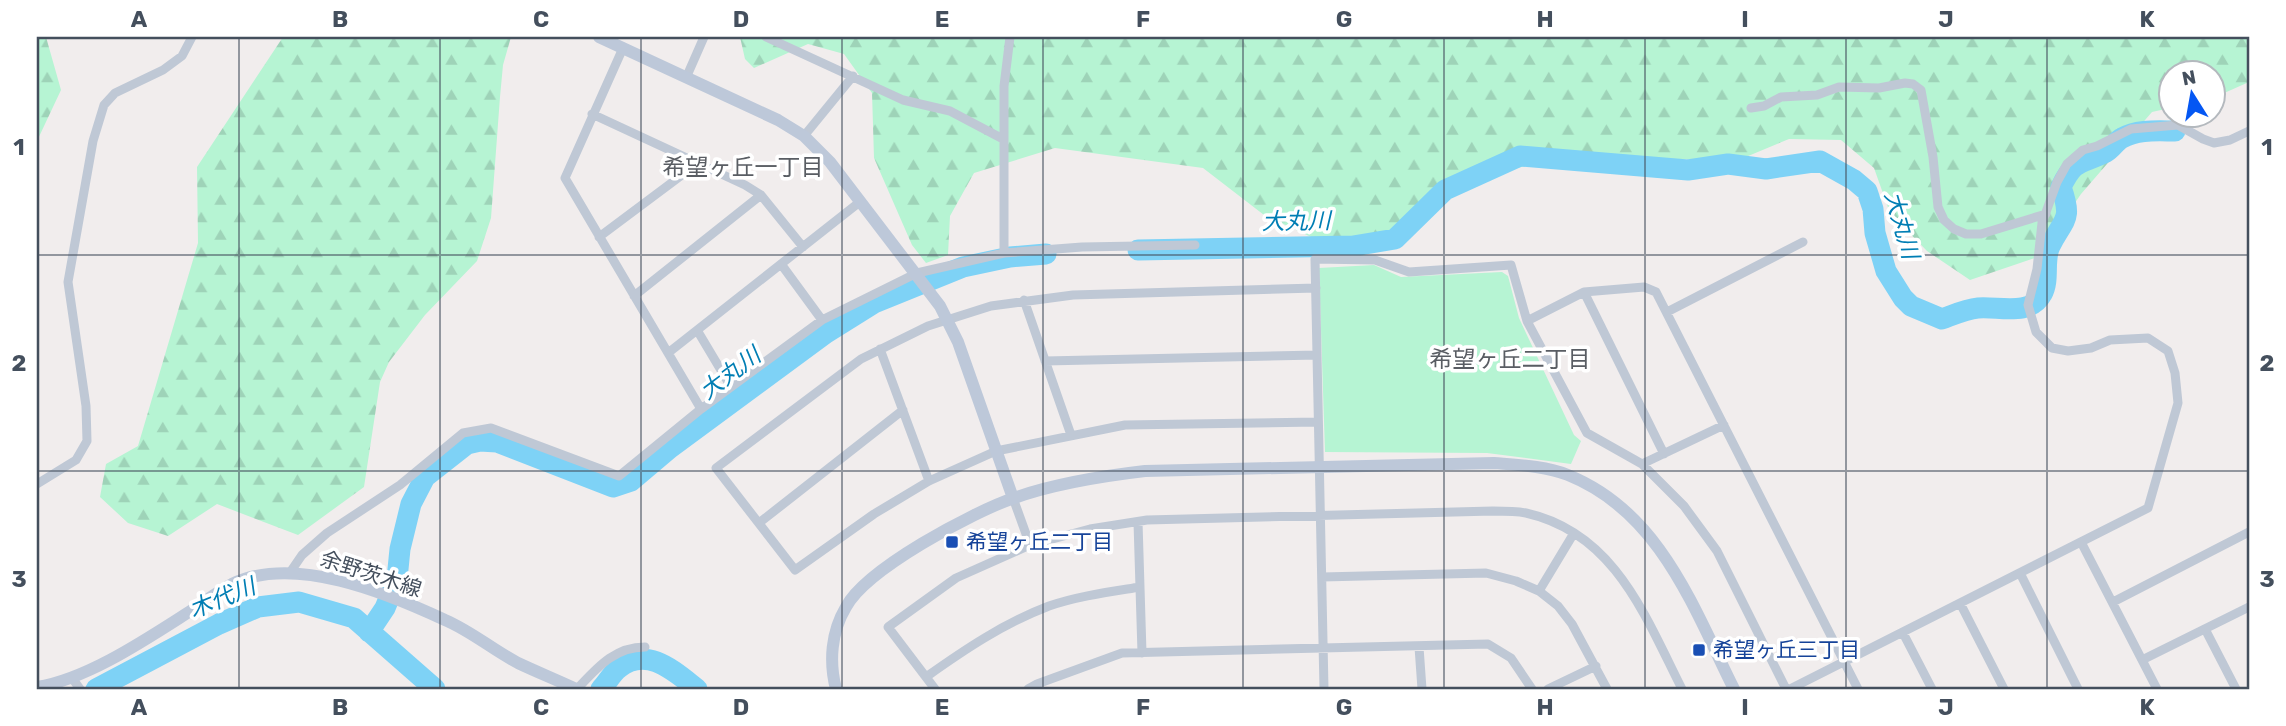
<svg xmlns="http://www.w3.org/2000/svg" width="2286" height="726" viewBox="0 0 2286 726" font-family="Rubik,'Noto Sans JP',sans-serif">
  <defs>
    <pattern id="forest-firs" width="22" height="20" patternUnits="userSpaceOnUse" patternTransform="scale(1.75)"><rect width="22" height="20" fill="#b6f4d3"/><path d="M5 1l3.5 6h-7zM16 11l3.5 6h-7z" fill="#9ed3b8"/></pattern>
  </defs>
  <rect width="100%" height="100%" fill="#f1eded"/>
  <path fill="#b6f4d3" d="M1374 265 1401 277 1502 272 1508 276 1519 318 1574 435 1581 441 1571 464 1487 453 1325 452 1319 268Z"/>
  <path fill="url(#forest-firs)" d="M37 37H46L61 90 37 141Z
    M283 37H511L503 65 500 97 491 218 477 261 425 315 389 362 380 382 364 487 298 535 217 504 168 536 128 523 100 497 106 464 138 446 198 243 197 167Z
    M740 37H2249V82L2213 98 2212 74H2170V108L2152 112 2081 194 2038 257 1970 280 1927 251 1890 213 1874 168 1841 140 1789 139 1741 159H1614L1536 163 1483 177 1358 259 1264 215 1203 168 1055 148 974 173 950 216 948 255 926 263 912 245 874 158 872 93 844 54 808 44 754 68 745 59Z"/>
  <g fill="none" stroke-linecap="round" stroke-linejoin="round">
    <path stroke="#7ed2f6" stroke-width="21" d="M1138 250 1353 246 1395 239 1445 190 1520 156 1688 170 1728 164 1766 169 1820 161 1854 180 1867 191 1873 209 1875 233 1886 271 1903 298 1911 306 1942 319C1953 315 1966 309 1978 308 1998 306 2030 317 2042 294 2050 280 2043 260 2050 246 2064 218 2073 221 2061 187 2075 158 2080 165 2106 152 2112 149 2116 141 2122 138 2138 129 2158 131 2175 131
      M369 632 385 608 397 579 400 549 411 504 425 477 467 444 480 441 497 442 613 487 631 481 670 448 826 333 874 303 963 267 1010 257 1046 254
      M96 689 219 624 258 607 299 602 354 618 435 689
      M601 689C607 683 612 673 619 668 647 645 675 672 697 689"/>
    <path stroke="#bfc8d5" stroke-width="9" d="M766 37 903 100 950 111 1003 139
      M623 48 565 178 701 409
      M686 78 704 37
      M1751 108 1764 106 1781 97 1817 95 1839 87 1879 88 1905 83 1913 84 1921 90 1933 157 1938 207 1944 220 1954 229 1966 234H1981L2046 214
      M592 114 745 185 761 195 803 247
      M804 136 853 76
      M599 237 698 163
      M1004 253V86L1010 37
      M781 264 822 320
      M1316 288 1073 295 991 306 928 326 861 359 716 468 795 570 874 514 929 481 996 451 1125 425 1318 422
      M1584 292 1664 454
      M634 296 761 195
      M1024 300 1071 435
      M1667 312 1803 242
      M1527 321 1587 433 1642 464 1684 506 1717 551 1786 689
      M697 330 731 387
      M880 349 929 481
      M668 353 861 201
      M1045 361 1317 355
      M1642 464 1724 425
      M37 484 76 460 87 441 86 406 68 282 93 141 104 105 115 93 163 70 182 56 192 37
      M1013 498 1030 545
      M1138 522 1142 653
      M759 523 903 410
      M2081 542 2157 689
      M291 571 302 555 327 533 400 485 463 433 491 428 619 476 701 409 822 320 917 273 1004 253 1082 247 1195 245
      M2020 573 2078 689
      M1322 577 1486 573 1516 581 1539 591 1558 606 1572 624 1607 689
      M1539 591 1574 533
      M2113 602 2249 532
      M1960 603 2004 689
      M2205 629 2236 689
      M1903 633 1932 689
      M1419 647 1422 689
      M2142 660 2249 607
      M926 677C964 650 1004 623 1049 606 1078 596 1109 592 1140 587
      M72 678 80 689
      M577 689C597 668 614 647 645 647
      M935 689 888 627 956 578 1030 545 1090 529 1147 520 1493 511C1504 511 1516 511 1526 513 1615 533 1645 616 1682 689
      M1028 689 1037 684 1122 653 1488 644 1511 658 1532 689
      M1324 689 1315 259 1375 260 1409 272 1511 265 1527 321 1584 292 1644 287 1656 292 1858 689
      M1548 689 1596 666
      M1790 689 2148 508 2178 403 2175 373 2168 351 2148 338 2110 340 2091 348 2068 351 2052 348 2036 332 2028 305 2037 269 2042 223 2057 182 2067 164 2083 150 2097 146 2131 129 2178 125 2203 139 2214 143 2230 140 2249 131"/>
    <path stroke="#bdc8d9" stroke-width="12" d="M599 37 778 120 804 136 830 162 940 306 958 342 1013 498
      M37 687C88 679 148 638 192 610 205 601 219 591 232 584 294 554 387 593 445 620 471 631 493 650 518 663 537 672 557 680 576 689
      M836 689C829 662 831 632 846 607 866 569 973 512 1014 498 1056 483 1102 476 1145 471L1494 463C1518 465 1545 466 1568 475 1660 512 1693 607 1734 689"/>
  </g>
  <path fill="none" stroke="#444f5d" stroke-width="2" stroke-opacity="0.55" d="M239 37V689M440 37V689M641 37V689M842 37V689M1043 37V689M1243 37V689M1444 37V689M1645 37V689M1846 37V689M2047 37V689M37 255H2249M37 471H2249"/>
  <g fill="#1a4fb4" stroke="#fff" stroke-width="2.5">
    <rect x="945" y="535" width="14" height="14" rx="3.5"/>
    <rect x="1692" y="643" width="14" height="14" rx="3.5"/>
  </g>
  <g text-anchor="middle" stroke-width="7" stroke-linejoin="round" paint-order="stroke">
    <g font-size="21" fill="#164399" stroke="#fff" text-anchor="start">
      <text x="966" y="549">希望ヶ丘二丁目</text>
      <text x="1713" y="657">希望ヶ丘三丁目</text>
    </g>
    <g font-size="21" fill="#444f5d" stroke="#fff">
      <text transform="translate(371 574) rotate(18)" y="7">余野茨木線</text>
    </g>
    <g font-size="23" fill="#595d63" stroke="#fff">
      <text x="743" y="175">希望ヶ丘一丁目</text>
      <text x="1510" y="367">希望ヶ丘二丁目</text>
    </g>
    <g font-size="23" font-style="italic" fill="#007eb4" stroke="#fff">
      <text transform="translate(1296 221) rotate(-1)" y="8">大丸川</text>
      <text transform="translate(1902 225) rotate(74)" y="8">大丸川</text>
      <text transform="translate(730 373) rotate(-37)" y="8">大丸川</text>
      <text transform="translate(222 598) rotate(-22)" y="8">木代川</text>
    </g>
  </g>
  <rect width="2286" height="726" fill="none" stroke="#ffffff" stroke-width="77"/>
  <g transform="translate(2192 94) rotate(349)"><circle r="33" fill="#ffffff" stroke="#b4b9be" stroke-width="2"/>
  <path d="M0-5L12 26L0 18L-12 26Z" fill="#0457f3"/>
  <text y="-10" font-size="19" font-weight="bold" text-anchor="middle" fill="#444f5d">N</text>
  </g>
  <rect x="38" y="38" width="2210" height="650" fill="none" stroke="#444f5d" stroke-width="2.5"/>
  <g font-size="23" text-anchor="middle" font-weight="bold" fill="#444f5d">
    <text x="139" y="27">A</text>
    <text x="340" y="27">B</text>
    <text x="541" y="27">C</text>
    <text x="741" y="27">D</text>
    <text x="942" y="27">E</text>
    <text x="1143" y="27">F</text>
    <text x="1344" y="27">G</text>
    <text x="1545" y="27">H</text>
    <text x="1745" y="27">I</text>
    <text x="1946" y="27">J</text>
    <text x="2147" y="27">K</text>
    <text x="19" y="155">1</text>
    <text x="2267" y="155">1</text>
    <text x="19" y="371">2</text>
    <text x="2267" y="371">2</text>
    <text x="19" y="587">3</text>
    <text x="2267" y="587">3</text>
    <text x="139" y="715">A</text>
    <text x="340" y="715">B</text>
    <text x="541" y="715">C</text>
    <text x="741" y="715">D</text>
    <text x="942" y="715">E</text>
    <text x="1143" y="715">F</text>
    <text x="1344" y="715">G</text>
    <text x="1545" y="715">H</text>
    <text x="1745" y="715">I</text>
    <text x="1946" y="715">J</text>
    <text x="2147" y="715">K</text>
  </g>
</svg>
